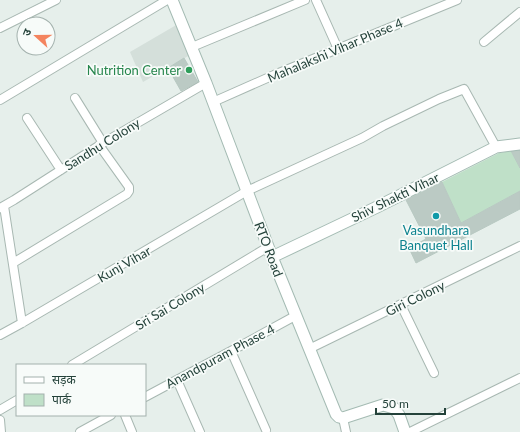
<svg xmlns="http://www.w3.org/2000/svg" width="520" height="432" viewBox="0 0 520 432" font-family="Lato,'Noto Sans Devanagari',sans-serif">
  <rect width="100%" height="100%" fill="#e6efeb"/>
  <path fill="#d4dfda" d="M178 24 190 55 143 82 130 52Z"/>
  <path fill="#bfe0c8" d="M511 151 520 168V191L461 223 442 182 499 153Z"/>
  <path fill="#bbcac4" stroke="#b8c9c2" d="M184 58 198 82 181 91 168 68Z
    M520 150V168L511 151Z
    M442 182 461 223 520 191V209L416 263 409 248 426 239 406 200Z"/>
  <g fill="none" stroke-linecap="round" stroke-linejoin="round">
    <g stroke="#a8b8b2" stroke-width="10">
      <path id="street" d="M316 0 338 49
        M0 28 56 0
        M484 42 520 12
        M192 47 305 0
        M75 98 103 143
        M0 100 167 0
        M213 102 274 75 457 0
        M27 118 61 170
        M4 206 22 323
        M0 208 14 200 103 143 206 83
        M13 263 127 194 129 191V187L99 145
        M401 305 434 373
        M0 335 22 323 247 191 362 138 383 126 439 99 464 89 496 147
        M309 349 520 246
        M231 351 266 430
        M72 365 268 247
        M177 380 200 432
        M145 397 231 351 295 316
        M0 410 17 400
        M125 415 132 432
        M343 418 346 432
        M0 420 1 432
        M80 432 111 415
        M410 432 520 378"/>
    </g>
    <g stroke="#a4bbb3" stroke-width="13">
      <path id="secondary" d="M172 0 206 83 272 257 336 414 339 417 343 418 383 405 394 408 399 415 405 432
        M272 257 375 208 496 147 520 144"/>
    </g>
    <use href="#street" stroke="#fff" stroke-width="8"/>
    <use href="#secondary" stroke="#fff" stroke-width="11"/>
  </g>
  <circle fill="#2e9e5b" stroke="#f7fbf9" stroke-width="1.5" cx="189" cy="70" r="4"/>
  <circle fill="#0f9aa8" stroke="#f7fbf9" stroke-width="1.5" cx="436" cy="216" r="4"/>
  <g text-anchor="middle" stroke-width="3.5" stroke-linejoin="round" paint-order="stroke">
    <g font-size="13" fill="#24423a" stroke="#f7fbf9">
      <text transform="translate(335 50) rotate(-23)" y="5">Mahalakshi Vihar Phase 4</text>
      <text transform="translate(102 144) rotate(-32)" y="5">Sandhu Colony</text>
      <text transform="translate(395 197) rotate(-26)" y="5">Shiv Shakti Vihar</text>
      <text transform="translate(269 249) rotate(69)" y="5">RTO Road</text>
      <text transform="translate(124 264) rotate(-30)" y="5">Kunj Vihar</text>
      <text transform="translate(415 298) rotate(-26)" y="5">Giri Colony</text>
      <text transform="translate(170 306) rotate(-31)" y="5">Sri Sai Colony</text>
      <text transform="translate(220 356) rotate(-28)" y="5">Anandpuram Phase 4</text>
    </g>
    <g font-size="13" fill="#27864d" stroke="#f7fbf9" text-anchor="end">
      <text x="181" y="75">Nutrition Center</text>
    </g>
    <g font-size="13" fill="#0d838f" stroke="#f7fbf9">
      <text x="436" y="235">Vasundhara<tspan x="436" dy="15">Banquet Hall</tspan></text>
    </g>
  </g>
  <rect x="16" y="364" width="130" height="52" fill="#f7fbf9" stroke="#a3b1ad"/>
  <rect x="24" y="377" width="20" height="6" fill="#ffffff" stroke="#a3b1ad"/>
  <text x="52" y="384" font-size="12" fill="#24423a">सड़क</text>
  <rect x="24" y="394" width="20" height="12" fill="#bfe0c8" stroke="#a3b1ad"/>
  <text x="52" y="404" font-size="12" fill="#24423a">पार्क</text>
  <g transform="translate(36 36) rotate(291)"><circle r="19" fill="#f7fbf9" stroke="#a3b1ad"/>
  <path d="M0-3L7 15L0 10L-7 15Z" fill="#f4845f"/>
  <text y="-6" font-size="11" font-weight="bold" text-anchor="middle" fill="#24423a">उ</text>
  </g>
  <path d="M376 408v6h69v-6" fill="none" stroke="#24423a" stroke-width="2"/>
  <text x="382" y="408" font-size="12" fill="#24423a" stroke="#f7fbf9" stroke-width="3" paint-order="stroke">50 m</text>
</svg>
